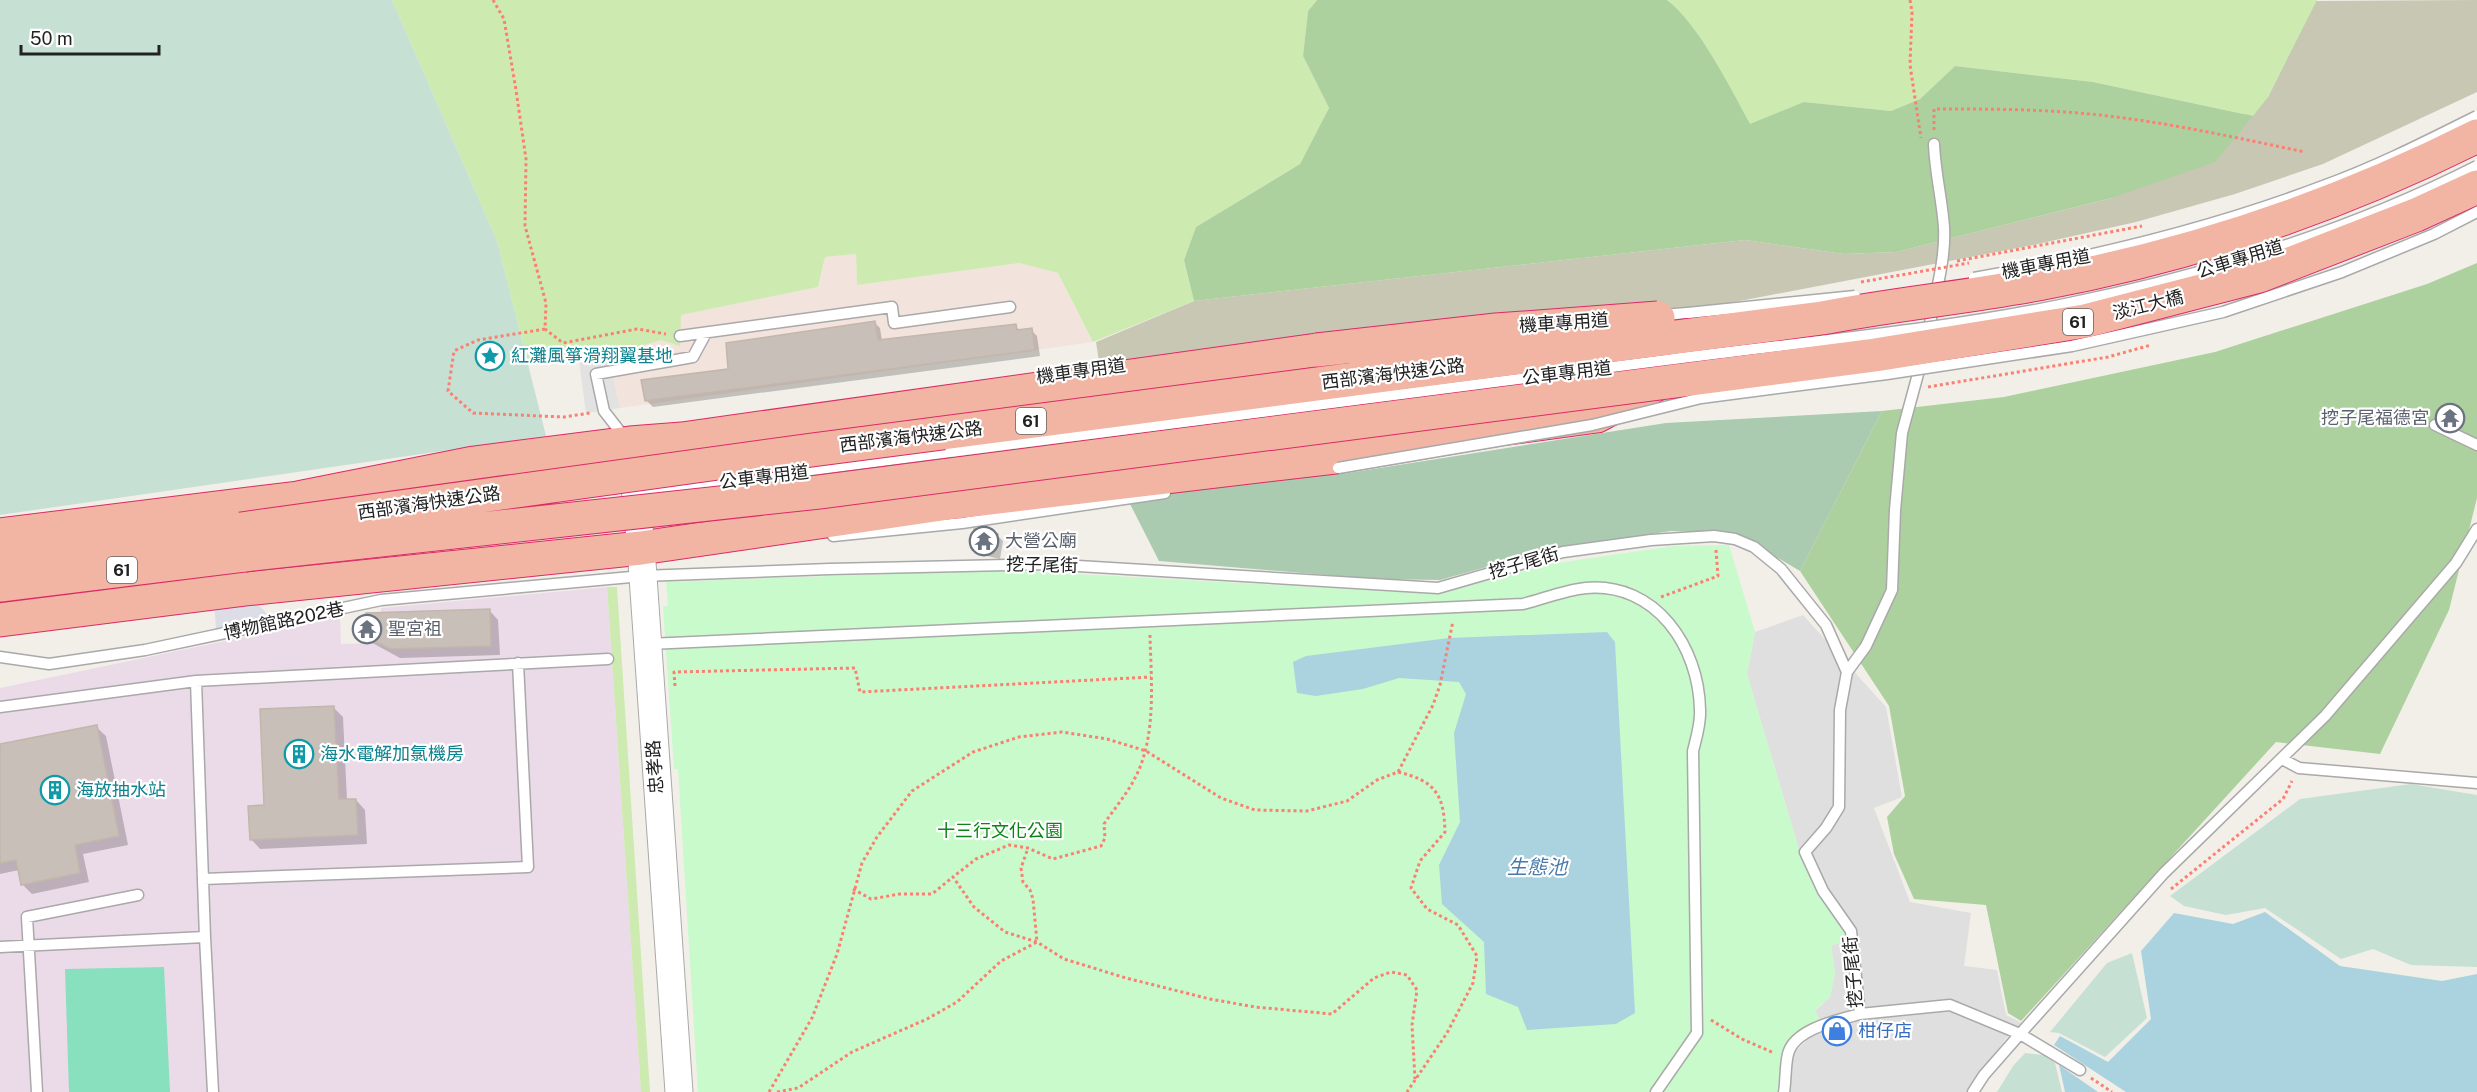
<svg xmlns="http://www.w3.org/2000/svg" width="2477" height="1092" viewBox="0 0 2477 1092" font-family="'Public Sans','Noto Sans TC',sans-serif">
  <rect width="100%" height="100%" fill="#f2efe9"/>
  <path fill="#e0dfdf" d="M1803 615 1886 707 1902 797 1874 808 1910 902 1971 913 1964 966 1997 970 2006 1015 2022 1023 2008 1036 1966 1092H1788L1793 1054 1811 1036 1824 1031 1815 1011 1830 997 1835 973 1831 945 1848 942 1800 853 1747 674 1755 632Z"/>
  <path fill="#ebdbe8" d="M607 587 641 1092H0V688L340 617 341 644 381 643V608Z"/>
  <path fill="#f3e3dd" d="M856 254 857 285 1019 263 1058 273 1093 342 620 408 608 356 661 340 681 315 818 287 825 257Z"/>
  <path fill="#c7c7b4" d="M2477 0V92L2323 164 2235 194 2136 222 2033 245 1708 307 1100 368 1096 342 1194 301 1745 240 1844 254 1897 252 2112 198 2268 97 2315 1Z"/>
  <path fill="#cdebb0" d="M392 0H1317L1308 11 1303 56 1329 108 1300 164 1196 227 1184 260 1194 301 1093 342 1058 273 1019 263 857 285 856 254 825 257 818 287 681 315 680 346 661 340 608 356 527 360 497 241Z
    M1667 0H2317L2268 97 2253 116 2093 82 1955 66 1920 99 1891 111 1804 102 1750 125C1730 89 1698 23 1667 0Z
    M607 587H617L650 1092H641Z"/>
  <path fill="#add19e" d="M1317 0H1667C1698 23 1731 89 1750 124L1804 102 1891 111 1920 99 1955 66 2093 82 2253 116 2215 162 2112 198 1897 252 1844 254 1745 240 1194 301 1184 260 1196 227 1300 164 1329 108 1303 56 1308 11Z
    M2477 263V498L2449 610 2380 754 2276 742 2021 1021 2008 1013 1986 905 1914 899 1894 854 1887 817 1905 796 1889 706 1800 571 1882 411 2004 397 2215 352 2427 284Z"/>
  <path fill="#c6e0d4" d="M0 0H392L497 241 546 436 0 515Z
    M2411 784 2477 795V967L2411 965 2373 949 2341 959 2265 908 2226 915 2184 906 2170 896 2300 799Z
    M2132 953 2147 1018 2105 1057 2059 1033 2050 1032 2107 963Z
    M2025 1053 2043 1055 2055 1063 2062 1092H1997L2013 1066Z"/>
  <path fill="#aacbaf" d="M1882 411 1800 571 1736 533 1671 531 1547 550 1440 580 1374 579 1159 561 1126 496 1348 473 1666 423Z"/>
  <path fill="#c8facc" d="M1729 545 1755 632 1747 674 1800 853 1849 942 1831 945 1835 973 1830 997 1815 1010 1820 1021 1795 1032 1782 1052 1777 1092H698L678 769H674L663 606H668L666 582 1004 570 1438 594 1550 564 1674 546Z"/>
  <path fill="#88e0be" d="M164 967 170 1092H69L65 969Z"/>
  <path fill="#e2e2e2" d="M608 356 620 408 586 413 579 361Z"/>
  <path fill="#dddde8" d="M250 596 272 619 216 630 214 599Z"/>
  <path fill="#aad3df" d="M1607 632 1615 642 1635 1013 1616 1024 1527 1030 1518 1007 1486 994 1484 942 1442 904 1439 865 1460 822 1454 733 1466 694 1459 682 1399 678 1363 689 1316 696 1297 693 1293 662 1306 656 1449 638Z
    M2265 912 2340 966 2442 981 2477 974V1092H2126L2054 1045 2060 1036 2108 1062 2151 1019 2141 951 2174 913 2233 924Z
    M2059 1065 2098 1092H2065Z"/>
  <path fill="#0003" d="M874 322 880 328 882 341 1015 326 1021 331 1031 330 1037 336 1040 356 653 407 647 401 730 370Z
    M997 535 1003 541 1000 559 978 554 972 548Z
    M489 610 498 620 500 655 400 658 367 640 358 631Z
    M333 707 343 717 347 800H356L365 810 367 844 260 849 251 839 266 806Z
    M96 727 106 736 128 845 83 854 89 882 32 894 22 884 19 870 0 874V746Z"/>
  <path fill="#c7bfb8" stroke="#c4b6ab" stroke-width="1.5" d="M875 321 878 340 1016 324 1017 330 1032 328 1035 350 645 401 641 380 728 369 726 343Z
    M974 529 998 534 994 554 971 548Z
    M490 609 491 646 390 649 356 631 366 613Z
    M334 706 339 799H356L358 835 250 840 248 806 264 805 260 709Z
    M97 725 119 836 75 845 80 873 21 885 16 860 0 863V744Z"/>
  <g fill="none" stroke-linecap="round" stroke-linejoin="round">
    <g stroke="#a9a9a9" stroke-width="13">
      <path id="service" d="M1661 315 1688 313
        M680 336 892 307 894 323 1010 307
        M1928 336C1933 300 1946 263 1944 227 1942 199 1935 172 1934 144
        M2435 425 2477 445
        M625 438 604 411 596 374 693 357 706 333
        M636 493 950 452
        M833 536 962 523 1165 493
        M649 644 1523 604C1543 599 1565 590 1586 588 1656 582 1699 647 1700 710 1701 723 1696 739 1693 751L1697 1033 1656 1092
        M0 657 49 664 145 650 381 600 642 576 830 569 1045 564 1438 588 1563 552 1651 540 1714 536 1735 539 1754 547 1781 569 1826 625 1847 672 1840 710 1839 807 1826 828 1805 852 1823 891 1851 931 1860 1014C1838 1020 1794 1029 1788 1054 1785 1066 1786 1080 1784 1092
        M1847 672 1866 646 1892 590 1895 510 1902 433 1921 363
        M196 681 205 937 213 1092
        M0 707 196 681 608 659
        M2282 759 2299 768 2477 783
        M203 879 528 867 518 663
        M0 947 205 937
        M1860 1014 1950 1005 2020 1034 2080 1070
        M37 1092 27 917 138 895
        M1973 1092 1984 1075 2020 1034 2164 873 2325 716 2456 563 2477 529"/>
    </g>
    <g stroke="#a9a9a9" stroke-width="29">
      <path id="tertiary" d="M632 456 641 548 679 1092"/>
    </g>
    <g stroke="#dc2a67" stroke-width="35">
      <path id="trunk" d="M0 535 298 498 474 463 630 443 682 439 1317 350
        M0 560 222 532
        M0 585 244 555
        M0 620 246 589 641 548 955 502 1335 457 1500 429 1597 416 1657 384"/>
    </g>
    <path stroke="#fa8072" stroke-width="3" stroke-dasharray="3 3" stroke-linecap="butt" d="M493 0 504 19 516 90 526 159 525 226 546 303 545 329 563 343 637 329 666 334
      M1910 0 1912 12 1910 65 1921 138
      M1934 130V109C1995 109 2056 109 2116 117 2180 125 2242 139 2305 152
      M1957 261 2142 226
      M545 329 478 340 454 351 448 391 473 413 564 417 590 413
      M1928 387 2108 357 2151 345
      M1661 597 1718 576 1716 550
      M1150 635C1151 681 1157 736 1135 778 1127 794 1114 809 1104 824L1105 838 1101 846 1053 859 1028 848 1009 845 976 859 953 877 974 907 1005 932 1037 942 1064 959 1126 978 1210 999 1255 1007 1332 1014 1374 978 1391 972 1407 975 1417 990 1412 1025 1415 1079
      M675 686 674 672 855 668 860 692 1151 677
      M1398 772C1436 781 1444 795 1445 832L1420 861 1411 888 1427 909 1458 925 1477 956 1473 983 1447 1033 1407 1092
      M853 889 871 899 900 894H932L953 877
      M2171 889 2283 799 2292 781
      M1711 1020 1742 1039 1774 1053
      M2091 1078 2112 1092
      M769 1092 812 1018 837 954 862 863 877 837 912 791 973 752 1019 737 1062 732 1107 739 1146 751 1221 798 1255 810 1307 811 1347 801 1377 780 1398 772 1433 705 1440 685 1453 621
      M777 1092 798 1088 852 1052 927 1019 957 1002 1001 961 1037 942 1033 899 1030 890 1023 882 1021 868 1028 848"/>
    <use href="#service" stroke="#fff" stroke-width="10"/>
    <use href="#tertiary" stroke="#fff" stroke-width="27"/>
    <use href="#trunk" stroke="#f2b4a3" stroke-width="33"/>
    <g stroke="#a9a9a9" stroke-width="13" stroke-linecap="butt">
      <path id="service-bridge" d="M1974 278C2093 257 2210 229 2323 186 2376 167 2427 141 2477 116
        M1688 313 1855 296
        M950 452C1189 421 1427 391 1666 360 1800 342 1937 331 2070 303 2210 274 2349 231 2477 166
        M1338 468 1592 425 1701 398 1887 374 2072 346 2223 312 2342 272 2434 234 2477 212"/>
    </g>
    <g stroke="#dc2a67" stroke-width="35" stroke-linecap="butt">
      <path id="trunk-bridge" d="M1317 350 1496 330 1658 318
        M241 529 812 450 1822 318C1895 304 1969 297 2043 283 2193 255 2340 205 2477 136
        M244 555 819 492 1875 355 2085 321 2259 276 2416 215 2477 187"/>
    </g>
    <path stroke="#fa8072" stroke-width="3" stroke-dasharray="3 3" stroke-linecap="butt" d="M1861 282 1969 263"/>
    <use href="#service-bridge" stroke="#fff" stroke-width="10"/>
    <use href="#trunk-bridge" stroke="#f2b4a3" stroke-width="33"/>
  </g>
  <defs>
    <g id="sight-ring" transform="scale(1.5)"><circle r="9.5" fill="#fff" stroke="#0f9aa8" stroke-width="1.5"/><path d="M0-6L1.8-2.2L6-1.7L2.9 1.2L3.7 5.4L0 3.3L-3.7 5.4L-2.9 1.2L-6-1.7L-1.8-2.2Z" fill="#0f9aa8"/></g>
    <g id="temple-ring" transform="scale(1.5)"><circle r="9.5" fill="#fff" stroke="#6b7280" stroke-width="1.5"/><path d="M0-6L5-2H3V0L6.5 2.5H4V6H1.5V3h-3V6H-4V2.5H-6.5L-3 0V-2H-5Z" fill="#6b7280"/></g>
    <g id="building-ring" transform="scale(1.5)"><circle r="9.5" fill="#fff" stroke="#0f9aa8" stroke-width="1.5"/><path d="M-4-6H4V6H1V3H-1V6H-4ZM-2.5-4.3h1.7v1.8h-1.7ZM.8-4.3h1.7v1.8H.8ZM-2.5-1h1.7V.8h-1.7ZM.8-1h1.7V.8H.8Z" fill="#0f9aa8"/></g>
    <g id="shop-ring" transform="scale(1.5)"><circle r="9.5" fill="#fff" stroke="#3f7fe0" stroke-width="1.5"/><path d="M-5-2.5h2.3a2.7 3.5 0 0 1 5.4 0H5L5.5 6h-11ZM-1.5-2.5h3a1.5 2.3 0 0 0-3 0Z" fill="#3f7fe0"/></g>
  </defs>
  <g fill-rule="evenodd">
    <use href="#sight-ring" x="490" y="356"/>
    <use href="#temple-ring" x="2450" y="418"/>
    <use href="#temple-ring" x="984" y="541"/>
    <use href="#temple-ring" x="367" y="629"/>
    <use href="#building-ring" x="299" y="754"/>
    <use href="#building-ring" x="55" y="790"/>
    <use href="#shop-ring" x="1837" y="1031"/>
  </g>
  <g text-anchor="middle" stroke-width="4.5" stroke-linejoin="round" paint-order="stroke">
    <g fill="#fff" stroke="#646464" stroke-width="1.5">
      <rect x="2063" y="309" width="30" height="26" rx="4.5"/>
      <rect x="1016" y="408" width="30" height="26" rx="4.5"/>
      <rect x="107" y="557" width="30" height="26" rx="4.5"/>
    </g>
    <g font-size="16" font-weight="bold" fill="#222">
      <text x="2078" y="328">61</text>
      <text x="1031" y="427">61</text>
      <text x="122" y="576">61</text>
    </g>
    <g font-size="18" fill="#222" stroke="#fff">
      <text transform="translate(2240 259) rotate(-17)" y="6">公車專用道</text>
      <text transform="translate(2046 264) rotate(-11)" y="6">機車專用道</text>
      <text transform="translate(2148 305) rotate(-14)" y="6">淡江大橋</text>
      <text transform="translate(1564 323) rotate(-4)" y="6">機車專用道</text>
      <text transform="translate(1081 371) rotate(-8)" y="6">機車專用道</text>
      <text transform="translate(1567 373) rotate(-7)" y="6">公車專用道</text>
      <text transform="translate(1393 374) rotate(-7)" y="6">西部濱海快速公路</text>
      <text transform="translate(911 437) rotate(-7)" y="6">西部濱海快速公路</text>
      <text transform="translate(764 477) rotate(-7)" y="6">公車專用道</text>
      <text transform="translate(429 503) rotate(-8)" y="6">西部濱海快速公路</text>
      <text transform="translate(1524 563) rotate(-16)" y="6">挖子尾街</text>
      <text transform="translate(1042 565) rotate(1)" y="6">挖子尾街</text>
      <text transform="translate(284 621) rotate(-12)" y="6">博物館路202巷</text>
      <text transform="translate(655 767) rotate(-94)" y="6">忠孝路</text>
      <text transform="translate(1853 972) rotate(-95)" y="6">挖子尾街</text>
    </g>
    <g font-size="18" fill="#0d838f" stroke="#fff" text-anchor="start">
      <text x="511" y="362">紅灘風箏滑翔翼基地</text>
      <text x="320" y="760">海水電解加氯機房</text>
      <text x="76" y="796">海放抽水站</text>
    </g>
    <g font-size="18" fill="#5b616d" stroke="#fff" text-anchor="start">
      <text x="2429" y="424" text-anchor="end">挖子尾福德宮</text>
      <text x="1005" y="547">大營公廟</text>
      <text x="388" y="635">聖宮祖</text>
    </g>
    <g font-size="18" fill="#0c8416" stroke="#fff">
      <text x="1000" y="837">十三行文化公園</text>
    </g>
    <g font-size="18" fill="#366cbe" stroke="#fff" text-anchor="start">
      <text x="1858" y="1037">柑仔店</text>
    </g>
    <g font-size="20" font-style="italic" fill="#4a7aab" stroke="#fff">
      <text x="1537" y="874">生態池</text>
    </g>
  </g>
  <path d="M21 45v9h138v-9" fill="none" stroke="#222222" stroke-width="3"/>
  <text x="30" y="45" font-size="18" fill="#222222" stroke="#ffffff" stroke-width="4.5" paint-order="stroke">50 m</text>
</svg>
